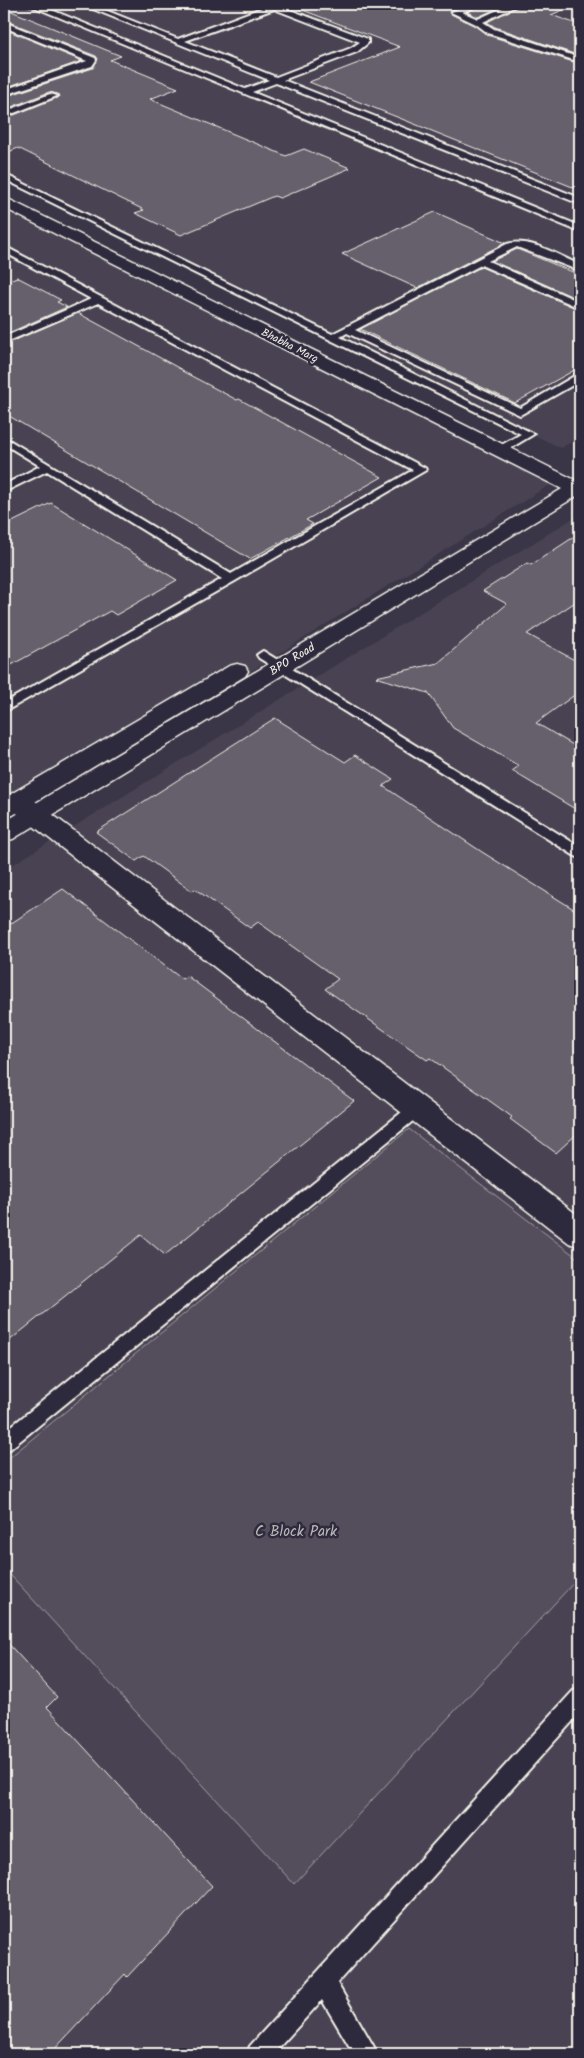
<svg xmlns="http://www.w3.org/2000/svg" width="584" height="2058" viewBox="0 0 584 2058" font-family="Kalam,sans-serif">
  <rect width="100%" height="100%" fill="#3b3647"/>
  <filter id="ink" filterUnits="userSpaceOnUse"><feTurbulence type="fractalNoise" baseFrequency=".02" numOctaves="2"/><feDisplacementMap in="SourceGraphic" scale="10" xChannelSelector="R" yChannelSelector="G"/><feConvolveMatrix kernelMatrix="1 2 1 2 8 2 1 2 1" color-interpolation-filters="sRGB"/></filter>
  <g filter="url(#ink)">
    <path fill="#484352" d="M4 4H580V437L561 448 4 179Z
      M4 202 559 479 4 825Z
      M580 514V2054H4V870Z"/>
    <path fill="#534e5c" stroke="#a4a0a2" d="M409 1129 580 1260V1576L294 1884 4 1568V1462Z"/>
    <path fill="#65616c" stroke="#f4f1e8" d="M292 4H467L450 10 449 13 475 26 487 35 580 64V190L309 82 400 47 292 6Z
      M484 4H507L478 17 467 12Z
      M522 4H577L551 15 580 25V56L495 27 487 22Z
      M4 8 121 56 110 60 178 88 150 99 286 156 304 149 350 168 280 198 274 196 181 235 135 213 144 210 18 148 4 154V119L59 97 58 94 49 92 4 110V97L93 68 98 59 96 56 4 20Z
      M4 29 82 61 4 88Z
      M435 212 505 243 417 288 342 254Z
      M517 249 580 275V300L492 261Z
      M481 267 580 310V367L515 403 360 329Z
      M17 277 61 300 57 302 67 307 4 335V282Z
      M78 313 184 371H182L237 400 239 399 382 477 306 520 313 524 250 559 4 413V345Z
      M51 503 177 580 116 615 110 611 4 669V526Z
      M580 533V599L527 634 580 663V691L536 723 580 749V812L512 771 519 766 453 728 428 693 376 677 438 663 507 604 483 591 527 563 531 565Z
      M275 718 345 762 355 755 393 779 383 786 482 852 580 913V1131L556 1153 510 1119 512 1117 430 1058 427 1060 325 989 338 979 258 922 250 928 195 889 192 891 144 856 136 861 96 832Z
      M63 889 182 979 187 976 354 1101 165 1255 141 1235 4 1345V928Z
      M4 1639 57 1697 47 1707 212 1886 127 1977 125 1974 50 2054H4Z"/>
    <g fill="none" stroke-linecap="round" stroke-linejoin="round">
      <g stroke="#f4f1e8" stroke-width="4">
        <path id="service" d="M27 4H37L245 89 269 80 83 5 90 4 178 39 267 6 265 4H274L368 39V43L357 52 283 80 580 198V204L276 83 252 92 580 226V232ZM274 9 360 42 351 48 276 77 185 41Z
          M472 4H482L462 12 478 19 511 4H520L483 22 494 29 580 58V62L488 33 476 24 451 12Z
          M4 22 95 58 96 60 92 66 4 95V90L87 61 4 27Z
          M50 94 57 96 4 117V112Z
          M4 174 332 334 507 244C530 237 559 256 580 265V271L517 247 488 261 580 302V308L481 265 355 330 520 408 576 375 580 374V381L520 415 347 333 340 337 534 434 504 452H496L495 450 496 448 521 434 4 179Z
          M4 246 425 468 426 470 235 581 4 712V703L222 579 47 471 4 492V485L40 466 4 444V437L231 574 413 470 98 303 4 343V337L91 299 4 252Z
          M263 651 580 847V858L575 856 259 658 257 655Z
          M418 1102 424 1104 426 1108 424 1112 10 1449 4 1451V1432L412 1104Z
          M580 1688V1713L337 1983 378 2054H354L322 2000 273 2054H247L250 2046 573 1691Z"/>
      </g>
      <g stroke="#f4f1e8" stroke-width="3">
        <path id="minor" d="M18 793 27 795 580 1217V1247L569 1243 9 807 6 801 9 795Z"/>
      </g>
      <g stroke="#f4f1e8" stroke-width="3">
        <path id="tertiary" d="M4 197 577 481 580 480V494L13 839 4 841V822L562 489 4 208Z
          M237 664 245 666 248 671 245 676 13 815 4 817V798L229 666Z"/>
      </g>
      <use href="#service" fill="#2f2a3d" fill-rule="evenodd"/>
      <use href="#minor" fill="#2f2a3d" fill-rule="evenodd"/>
      <use href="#tertiary" fill="#2f2a3d" fill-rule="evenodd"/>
    </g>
  </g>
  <g text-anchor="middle" stroke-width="5" stroke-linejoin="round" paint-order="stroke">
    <g font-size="11" fill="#f4f1e8" stroke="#2f2a3d">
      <text transform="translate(290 345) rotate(27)" y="4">Bhabha Marg</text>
    </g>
    <g font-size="12" fill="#f4f1e8" stroke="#2f2a3d">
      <text transform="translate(292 659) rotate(-31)" y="4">BPO Road</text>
    </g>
    <g font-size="15" fill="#bcb8b7" stroke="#2f2a3d">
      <text x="296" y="1536">C Block Park</text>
    </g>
  </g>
  <rect width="584" height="2058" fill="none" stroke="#2f2a3d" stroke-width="20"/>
  <rect x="10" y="10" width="564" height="2038" fill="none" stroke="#f4f1e8" stroke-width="2" filter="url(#ink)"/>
</svg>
